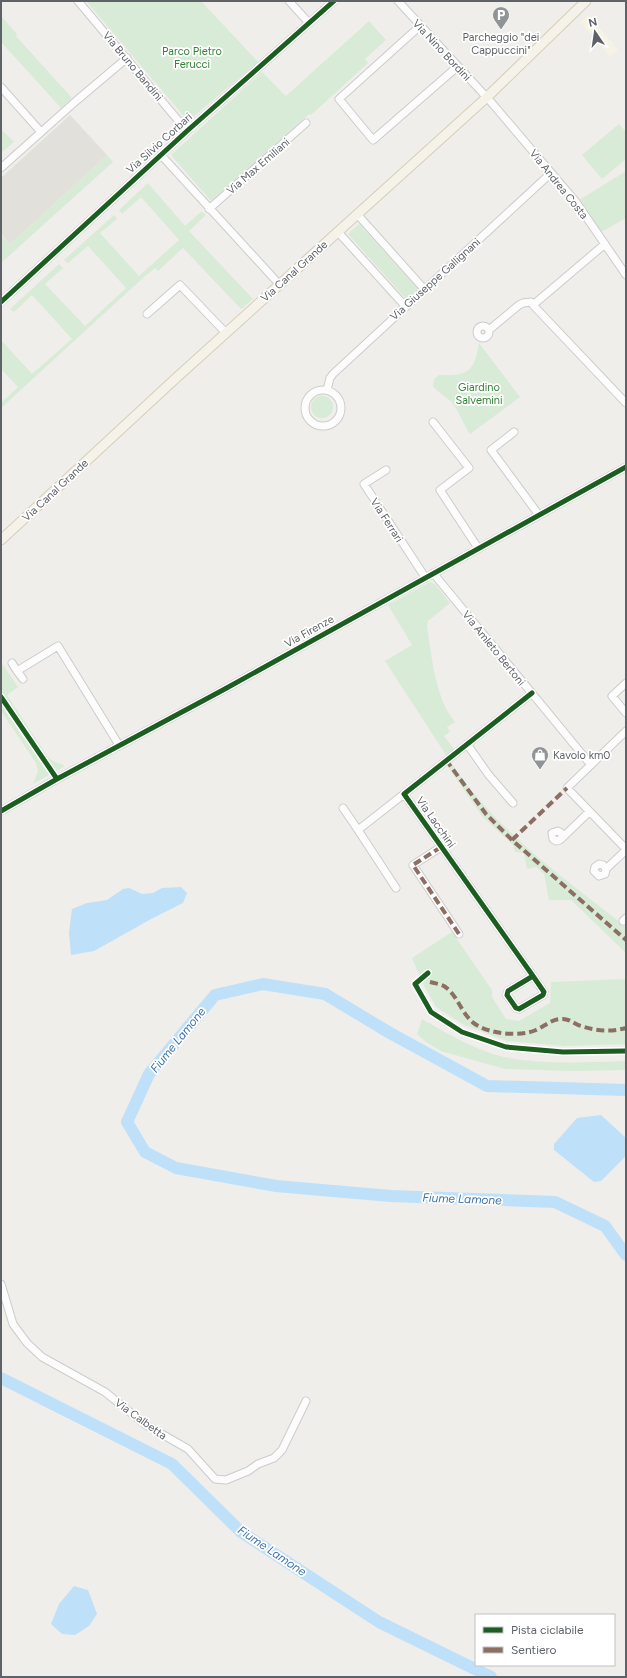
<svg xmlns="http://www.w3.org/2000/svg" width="627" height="1678" viewBox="0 0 627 1678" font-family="Figtree,sans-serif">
  <rect width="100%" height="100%" fill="#efeeea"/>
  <path fill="#f7f3e4" d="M588 15 618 50 610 56 580 22Z"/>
  <path fill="#e2e0da" d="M70 115 107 155 10 244 1 234V178Z"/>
  <path fill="#d8ebd6" d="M86 1H201L258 62 188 121Z
    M1 16 17 34 16 36 72 98 61 108 1 42Z
    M369 21 386 40 365 59 368 63 311 115 309 114 211 201 171 155 262 72 286 96Z
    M619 124 626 132V159L602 179 582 155Z
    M1 129 14 142 2 152 1 151Z
    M107 155 113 162 1 263V235L10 244Z
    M626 171V218L598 234 576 202Z
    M148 183 185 226 202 211 206 215 189 231 253 299 241 309 183 248 158 271 155 268 144 277 1 408V403L18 387 1 369V340L32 374 72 339 32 295 14 312 10 309 59 264 63 268 45 284 85 326 126 288 88 246 68 263 64 260 114 215 117 219 100 233 139 276 179 240 141 197 122 214 119 210Z
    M359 224 418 289 406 299 348 234Z
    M479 343 520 397 470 434C463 424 460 412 452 403 446 396 438 393 433 386L434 379 439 375C469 376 474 372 479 343Z
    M311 407a11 11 0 1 1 22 0a11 11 0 1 1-22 0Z
    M430 582 435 584 450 603 428 621 427 627C432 657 435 698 455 722L447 727 450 732 444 736 454 749 446 755 385 661 412 645 388 605Z
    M3 665 18 687 7 695 48 757 53 761 65 766 33 784 38 771 36 763 1 711V667Z
    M452 764C460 774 467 786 476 796 519 847 574 886 626 927V953L571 900H549L544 874 536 867 527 869 524 853 515 852 513 845 482 816 448 767Z
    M452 932 492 990V997L506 1019 519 1021 550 1003 551 982 626 979V1044L564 1046 507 1041 464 1025 436 1007 421 980 412 958Z
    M422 1019C444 1032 467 1045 493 1054 530 1066 586 1062 626 1061V1070L571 1071 505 1069 441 1051 426 1042 417 1034Z"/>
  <path fill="#bfe0f9" d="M181 887 187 893 183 903 153 918 94 951 71 955 69 933 72 909 87 903 107 900 123 889 129 888 142 894 153 893 162 888Z
    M601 1115 626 1138V1156L601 1181 594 1182 554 1150V1144L577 1118Z
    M74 1586 88 1590 97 1614 89 1626 75 1635 62 1634 51 1624 59 1604Z"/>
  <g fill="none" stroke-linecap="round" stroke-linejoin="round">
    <path stroke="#bfe0f9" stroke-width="12" d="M626 1090 487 1086 390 1033 325 994 263 984 215 995 149 1074 127 1122 145 1152 176 1168 276 1186 391 1196 555 1202 605 1226 626 1255
      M1 1378 172 1464 241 1532 379 1622 491 1677"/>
    <g stroke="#cbcccc" stroke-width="9">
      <path id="minor" d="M78 1 187 131
        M289 1 309 23
        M398 1 491 102 576 202 626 275
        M420 26 339 99 373 140 457 67
        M1 87 41 132
        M161 155 279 284
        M1 168 76 101 127 58
        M209 209 306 123
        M357 214 425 290
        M338 232 405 306
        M605 244 533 305 626 403
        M1 302 187 131 334 1
        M147 314 180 285 226 333
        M477 332a6 6 0 1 1 12 0a6 6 0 1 1-12 0Z
        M489 330 519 305 523 303 531 302 533 305
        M305 408a18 18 0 1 1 36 0a18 18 0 1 1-36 0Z
        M327 390 330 378 333 374 551 173
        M433 422 469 468 440 490 478 548
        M514 432 491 450 539 515
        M386 470 364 484 425 577
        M433 573 591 765
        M12 663 17 671
        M23 679 17 671 58 646 119 745
        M626 683 612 696 626 713
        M532 693 404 794 533 976 544 992 543 995 519 1009 516 1008 507 995 508 991 533 976
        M626 731 567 788 626 849
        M467 744 488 774 513 803
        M343 808 358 830 404 794
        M1 811 57 779 223 690 626 467
        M358 830 396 888
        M562 837 561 833 558 831 552 833 553 839 556 841 560 840 589 812
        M441 847 413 865 459 934
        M606 869 603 865 599 864 595 867 594 871 599 876 605 874 606 869 626 850
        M623 921 626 918
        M1 1284 13 1324 27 1343 42 1357 105 1392 146 1425 188 1449 215 1479 226 1480 248 1471 258 1464 274 1458 282 1450 306 1401"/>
    </g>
    <g stroke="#d7ceb8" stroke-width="11">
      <path id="major" d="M1 540 175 379 486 98 586 1"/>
    </g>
    <use href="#minor" stroke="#fdfcfc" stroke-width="7"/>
    <use href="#major" stroke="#f4f2e9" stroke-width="9"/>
    <path stroke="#8d6e63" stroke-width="4" stroke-dasharray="8 4" stroke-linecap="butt" d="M446 760 486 814 512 840 626 940
      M512 840 567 788
      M441 847 413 865 459 934
      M430 982C434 983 440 984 444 986 458 995 461 1014 475 1024 489 1034 520 1037 536 1030 545 1026 552 1019 561 1019 569 1018 574 1024 581 1026 596 1031 611 1032 626 1028"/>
    <g stroke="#fff" stroke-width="8">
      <path id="cycleway" d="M1 302 187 131 334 1
        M532 693 404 794 533 976 544 992 543 995 519 1009 516 1008 507 995 508 991 533 976
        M1 697 57 779
        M1 811 57 779 223 690 626 467
        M428 973 415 984 431 1012 462 1032 506 1047 563 1052 626 1051"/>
    </g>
    <use href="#cycleway" stroke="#1b5e20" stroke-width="5"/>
  </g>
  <defs>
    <g id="parking-pin" transform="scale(0.9)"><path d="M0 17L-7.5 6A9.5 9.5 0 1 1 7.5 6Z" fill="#919496" stroke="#fff"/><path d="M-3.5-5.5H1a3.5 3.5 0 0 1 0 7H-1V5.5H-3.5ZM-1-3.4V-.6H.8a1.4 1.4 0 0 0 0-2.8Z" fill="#fff"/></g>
    <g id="shop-pin" transform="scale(0.9)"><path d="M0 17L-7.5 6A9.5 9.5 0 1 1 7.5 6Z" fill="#919496" stroke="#fff"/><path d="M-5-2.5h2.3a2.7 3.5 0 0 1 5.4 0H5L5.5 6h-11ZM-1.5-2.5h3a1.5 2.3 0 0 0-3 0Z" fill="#fff"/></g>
  </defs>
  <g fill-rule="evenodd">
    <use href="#parking-pin" x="501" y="15"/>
    <use href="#shop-pin" x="540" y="755"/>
  </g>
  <g text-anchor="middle" stroke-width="3.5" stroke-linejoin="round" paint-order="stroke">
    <g font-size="11" fill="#5f6368" stroke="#fff">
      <text x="501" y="41">Parcheggio "dei<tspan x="501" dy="13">Cappuccini"</tspan></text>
      <text x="553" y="759" text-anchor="start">Kavolo km0</text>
    </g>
    <g font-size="11" fill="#5f6368" stroke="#fff">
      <text transform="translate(442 50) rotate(47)" y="4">Via Nino Bordini</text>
      <text transform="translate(133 66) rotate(50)" y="4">Via Bruno Bandini</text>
      <text transform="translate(159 143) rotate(-42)" y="4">Via Silvio Corbari</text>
      <text transform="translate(258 166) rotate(-41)" y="4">Via Max Emiliani</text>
      <text transform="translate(559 184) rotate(51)" y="4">Via Andrea Costa</text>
      <text transform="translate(294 271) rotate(-42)" y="4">Via Canal Grande</text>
      <text transform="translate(435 279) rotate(-42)" y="4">Via Giuseppe Gallignani</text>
      <text transform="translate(55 490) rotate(-43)" y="4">Via Canal Grande</text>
      <text transform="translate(387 520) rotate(57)" y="4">Via Ferrari</text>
      <text transform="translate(309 631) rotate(-29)" y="4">Via Firenze</text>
      <text transform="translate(494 648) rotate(51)" y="4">Via Amleto Bertoni</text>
      <text transform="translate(436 822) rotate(55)" y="4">Via Lacchini</text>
      <text transform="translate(141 1419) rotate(36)" y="4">Via Calbetta</text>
    </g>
    <g font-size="11" fill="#348238" stroke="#fff">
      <text x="192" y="55">Parco Pietro<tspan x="192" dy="13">Ferucci</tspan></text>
      <text x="479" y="391">Giardino<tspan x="479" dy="13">Salvemini</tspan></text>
    </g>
    <g font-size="12" font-style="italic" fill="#4174aa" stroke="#fff">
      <text transform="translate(178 1040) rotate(-51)" y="4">Fiume Lamone</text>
      <text transform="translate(462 1199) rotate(2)" y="4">Fiume Lamone</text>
      <text transform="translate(272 1551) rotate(34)" y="4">Fiume Lamone</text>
    </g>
  </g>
  <rect width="627" height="1678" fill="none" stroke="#5f6368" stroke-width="4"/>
  <rect x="475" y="1614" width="140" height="52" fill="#ffffff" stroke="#bfc1c3"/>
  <rect x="483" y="1627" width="20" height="6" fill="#1b5e20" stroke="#bfc1c3"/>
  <text x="511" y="1634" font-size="12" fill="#5f6368">Pista ciclabile</text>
  <rect x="483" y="1647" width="20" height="6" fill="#8d6e63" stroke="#bfc1c3"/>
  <text x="511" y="1654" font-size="12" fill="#5f6368">Sentiero</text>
  <g transform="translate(595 32) rotate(347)" stroke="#ffffff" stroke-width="3" paint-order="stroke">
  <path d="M0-3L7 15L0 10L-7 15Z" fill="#5f6368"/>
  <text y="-6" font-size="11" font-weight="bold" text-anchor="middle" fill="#5f6368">N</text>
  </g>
</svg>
